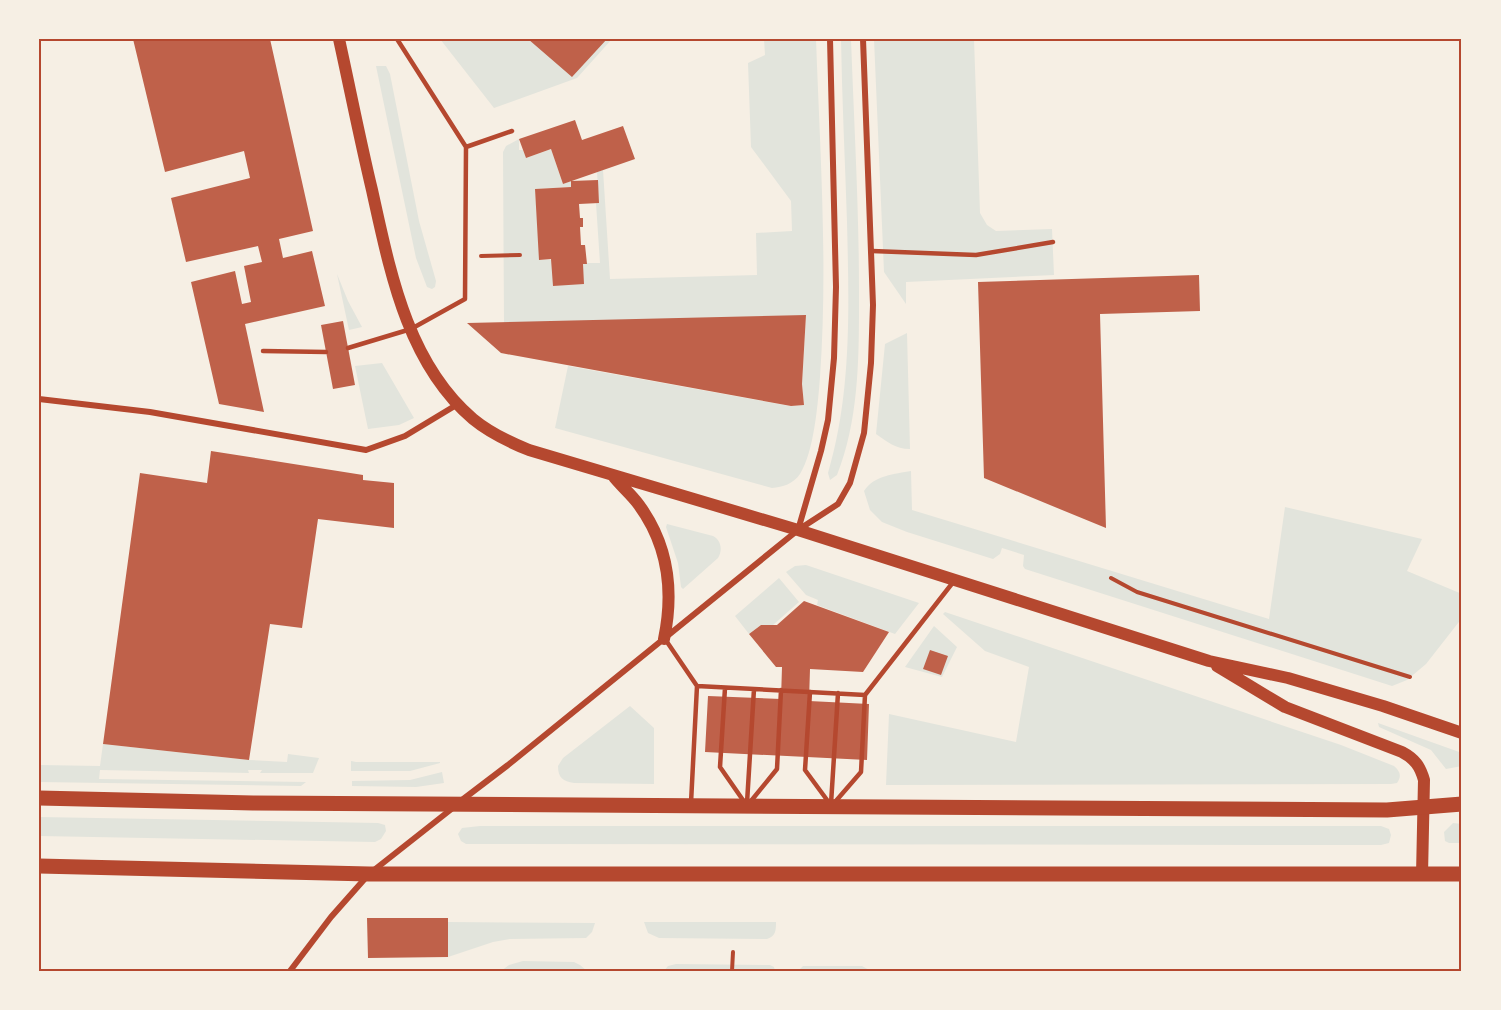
<svg xmlns="http://www.w3.org/2000/svg" width="1501" height="1010" viewBox="0 0 1501 1010" font-family="Lora,serif">
  <rect width="100%" height="100%" fill="#f6efe4"/>
  <path fill="#e2e4dc" d="M440 39H612L577 78 494 108Z
    M764 39H816C820 151 828 264 820 377 818 403 814 452 800 474 793 484 783 487 772 488L555 428 568 366 790 406 804 405 802 384 806 316 504 323 503 152 506 146 519 139V150H523L526 158 551 149 563 184 571 181V187L535 189 540 260C560 258 579 264 600 263L596 203 599 202 597 172 603 170 610 279 757 275 756 233 792 231 791 201 751 147 748 63 765 55Z
    M841 39H851C854 123 859 207 859 290 859 352 860 417 837 475L830 480 828 473C852 392 849 306 847 222 845 161 842 100 841 39Z
    M874 39H974L980 213 987 225 996 231 1052 229 1054 275 906 282V304L884 272Z
    M376 66H386L390 74 419 221 436 281 435 287 432 289 427 287 416 258Z
    M337 274 348 301 362 327 349 330Z
    M907 333 910 449C895 449 888 442 876 434L885 344Z
    M382 363 414 418 399 425 368 429 355 366Z
    M911 471 912 510 1269 619 1285 507 1422 539 1407 571 1462 594V618L1426 664 1407 680 1392 686 1025 569 1023 566 1024 555 1002 548 1000 554 993 559 907 532 882 522 870 510 864 491C874 475 895 474 911 471Z
    M667 524 713 536C721 540 723 550 718 558L683 589 681 587 678 563 666 527Z
    M806 565 919 603 895 634 817 605 818 600 806 595 786 572 795 566Z
    M779 578 799 602 773 625H761L749 634 735 616Z
    M945 612 1341 745 1394 766C1400 771 1402 776 1397 783L1391 784 886 785 889 714 1016 742 1029 667 985 651 943 614Z
    M934 626 957 647 942 677 905 667Z
    M630 706 654 728V784L574 783C563 781 558 778 558 766L563 758Z
    M1378 723 1462 753V766L1446 769 1431 750 1379 727Z
    M103 744 249 760 287 762 288 754 319 758 313 773H260L262 770H248L249 773 100 770 99 779 306 782 301 786 39 782V765L100 766Z
    M351 761 356 762H440V763L410 771H351Z
    M442 772 444 783 416 787 352 786V781L410 780Z
    M39 817 378 823 385 825 386 831 381 839 375 842 39 836Z
    M1453 823 1462 824V843H1449L1445 841 1444 832Z
    M480 826H1381L1389 829 1391 835 1389 843 1381 845 480 844H466L461 841 458 834 462 828Z
    M448 922 595 923 592 932 586 938 510 939 493 942 448 957Z
    M644 922H776C776 930 776 936 767 939L659 938 648 933Z
    M523 961 574 962 580 965 587 971H501L509 965Z
    M676 964 770 965 774 967 775 971H664L668 966Z
    M803 966H862L871 971H798Z"/>
  <path fill="#bf614a" d="M133 39H270L313 231 279 239 283 258 312 251 325 306 245 324 264 412 219 404 191 282 235 271 242 304 251 302 244 266 262 262 258 246 186 262 171 198 250 178 244 151 165 172Z
    M528 39H607L572 77Z
    M575 120 582 140 623 126 635 159 563 184 551 149 526 158 519 139Z
    M598 180 599 203 579 204 580 218H583V227H580L581 245H585L587 264H583L584 284 553 286 551 259 539 260 535 189 571 187V181Z
    M1199 275 1200 311 1100 314 1106 528 984 478 978 282Z
    M806 315 802 384 804 405 791 406 501 353 467 323Z
    M343 321 355 385 333 389 321 325Z
    M211 451 363 475V480L394 483V528L318 519 302 628 270 624 249 760 103 744 140 473 207 483Z
    M804 601 889 632 863 672 810 669 809 701 869 704 867 760 705 752 708 696 781 699 782 667H776L749 634 761 625H777Z
    M930 650 948 656 941 675 923 669Z
    M367 918H448V957L368 958Z"/>
  <g fill="none" stroke-linecap="round" stroke-linejoin="round">
    <path stroke="#b5482f" stroke-width="4" d="M481 256 520 255
      M1111 578 1137 592 1410 677
      M732 971 733 952"/>
    <path stroke="#b5482f" stroke-width="4.5" d="M466 147 512 131
      M872 251 976 255 1053 242
      M348 348 411 329 465 299 466 147 397 39
      M263 351 326 352
      M665 639 697 686 865 695
      M725 688 720 767 745 803
      M810 692 805 770 830 804
      M751 801 777 769 781 690
      M835 802 861 772 865 695 954 581
      M691 803 697 686
      M747 803 754 689
      M831 804 838 693"/>
    <path stroke="#b5482f" stroke-width="6" d="M39 399 150 412 366 450 405 436 458 404
      M798 530 821 451 828 420 834 358 836 287 830 39
      M462 800 508 765 798 530 838 504 850 483 864 433 871 363 873 305 863 39
      M290 971 331 917 369 874 454 807"/>
    <path stroke="#b5482f" stroke-width="12" d="M339 39C350 89 360 140 372 190 390 271 407 363 473 419 490 433 509 442 529 450L798 530 1209 661 1288 678 1383 706 1462 733
      M614 477C622 487 632 495 639 505 669 546 674 591 664 639
      M1217 666 1285 707 1402 752C1415 759 1420 766 1424 780L1422 875"/>
    <path stroke="#b5482f" stroke-width="15" d="M39 798 253 803 1387 810 1462 804
      M39 866 369 874H1462"/>
  </g>
  <rect width="1501" height="1010" fill="none" stroke="#f6efe4" stroke-width="81"/>
  <rect x="40" y="40" width="1420" height="930" fill="none" stroke="#b5482f" stroke-width="2"/>
</svg>
